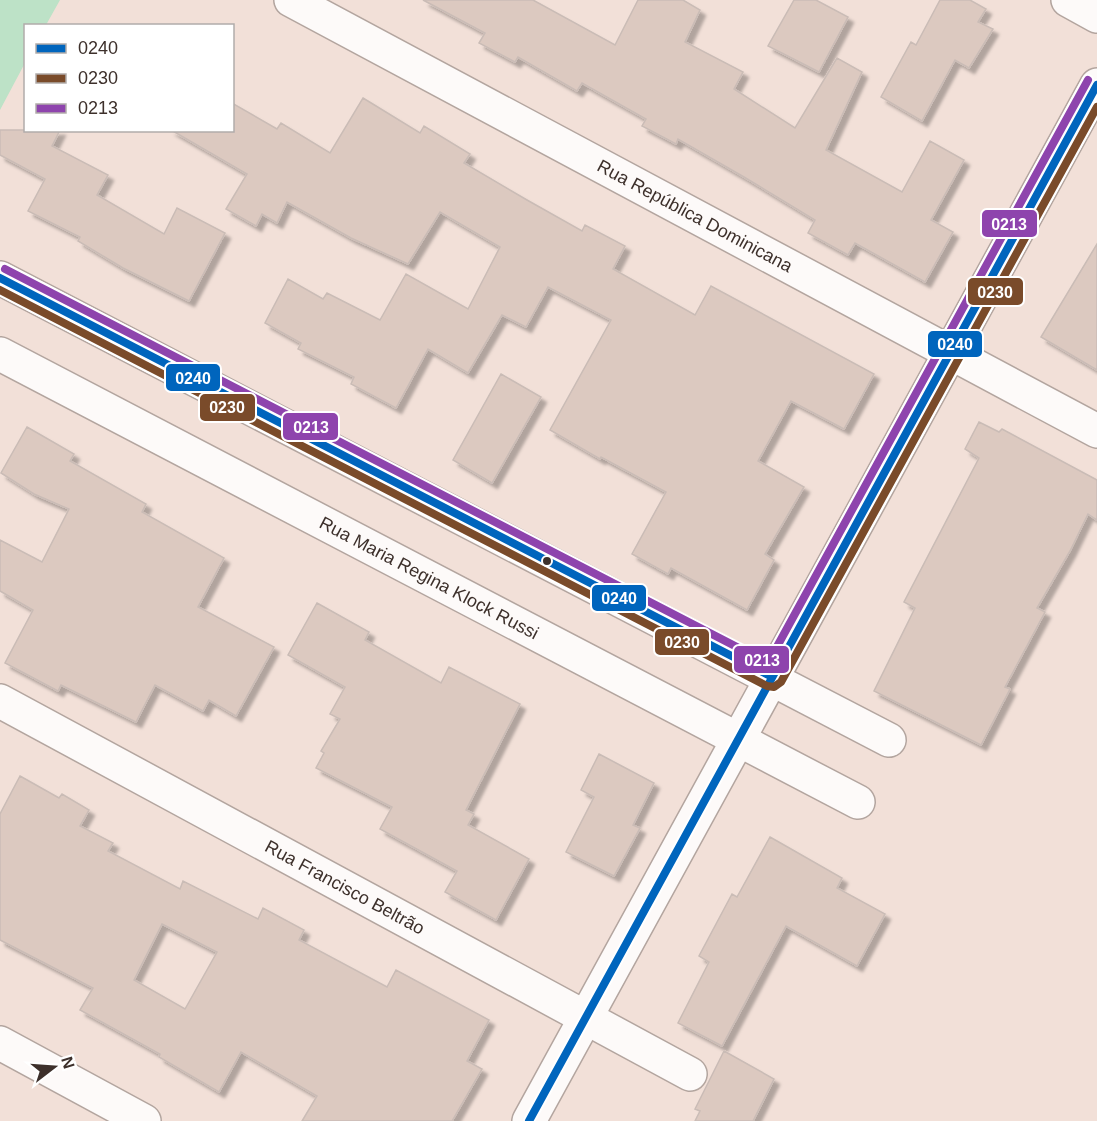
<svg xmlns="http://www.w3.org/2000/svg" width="1097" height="1121" viewBox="0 0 1097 1121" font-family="Arial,sans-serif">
  <defs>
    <filter id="shadow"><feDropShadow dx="5.5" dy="5.5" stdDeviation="1.5" flood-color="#0004"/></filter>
  </defs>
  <rect width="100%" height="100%" fill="#f2e0d8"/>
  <path fill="#bde2c7" d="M0 0H60L46 25 26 26 25 63 0 110Z"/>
  <path fill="#dcc9c0" stroke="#cabcb6" stroke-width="1.5" fill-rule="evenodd" filter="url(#shadow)" d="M423 0H533L615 45 638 0H683L700 10 685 42 743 72 734 89 795 128 837 58 862 72 826 150 902 192 930 141 964 160 931 220 953 232 925 282 855 243 848 255 808 233 815 220 744 177 678 139 676 144 642 126 646 119 582 83 577 91 518 57 515 62 479 43 485 33Z
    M794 0H816L848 17 819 72 768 46Z
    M940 0H970L986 9 978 22 993 29 969 68 955 60 922 121 881 97 911 42 916 45Z
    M363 98 420 133 424 126 470 154 464 163 527 200 582 231 585 225 625 246 613 269 695 315 711 286 874 374 844 429 791 401 758 461 804 487 765 554 774 560 747 610 671 568 668 574 632 554 666 492 601 457 600 459 550 430 611 320 548 287 526 327 502 315 468 373 428 349 396 408 351 384 354 377 298 349 301 343 265 323 288 279 323 299 327 293 380 320 406 274 468 309 500 247 440 212 408 264 351 238 287 202 277 223 262 214 256 226 226 209 247 174 171 130H232V103L277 129 281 123 330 153Z
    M0 130H60L52 146 108 175 97 195 164 234 177 208 225 233 189 301 123 268 78 241 80 237 28 211 45 179 0 155Z
    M1097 244V370L1041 337Z
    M501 374 541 397 492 483 453 460Z
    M979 422 999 432 1002 429 1097 480V520L1088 514 1070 551 1037 608 1045 612 1005 687 1010 689 981 745 874 691 915 608 904 602 979 458 965 449Z
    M27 427 74 454 70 461 146 504 142 512 224 558 198 607 274 647 236 716 209 700 203 711 155 685 136 722 61 685 58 691 5 663 33 610 0 591V540L42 562 69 509 34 494 1 473Z
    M317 603 369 632 365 640 441 683 449 667 520 704 466 810 474 814 468 825 529 859 496 920 445 892 457 871 380 829 392 807 316 768 324 753 321 751 340 719 330 714 345 687 288 655Z
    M599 754 654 783 633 825 640 828 614 876 566 852 594 797 581 790Z
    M20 776 59 798 62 794 89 810 80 826 113 843 108 851 180 889 183 881 258 919 263 908 304 930 299 940 387 987 396 970 489 1020 467 1061 482 1069 452 1121H302L317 1096 241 1052 219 1092 159 1057 160 1054 80 1010 93 988 0 940V814ZM162 924 217 952 185 1009 134 980Z
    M770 837 842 878 837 888 885 914 857 966 786 926 722 1046 678 1023 709 962 699 956 732 894 737 897Z
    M724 1051 774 1079 753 1121H695L700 1111 695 1109Z"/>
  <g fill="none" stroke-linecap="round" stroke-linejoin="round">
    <g stroke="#b3a59f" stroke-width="36">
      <g id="minor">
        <path id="s1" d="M291 0 1097 431"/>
        <path d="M1068 0 1097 16"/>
        <path d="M0 278 889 740"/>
        <path id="s2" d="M0 354 858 802"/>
        <path id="s3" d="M0 701 690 1074"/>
        <path d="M0 1043 144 1121"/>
        <path d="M529 1121 1097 85"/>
      </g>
    </g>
    <use href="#minor" stroke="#fdfaf9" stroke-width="33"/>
    <g stroke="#fff" stroke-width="12">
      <path id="bus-1" d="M0 278 772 677
        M529 1121 1097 85"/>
    </g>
    <g stroke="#fff" stroke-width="12">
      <path id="bus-2" d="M0 290 767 686 774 687 781 682 1097 107"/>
    </g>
    <g stroke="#fff" stroke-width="12">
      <path id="bus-3" d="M5 269 768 663 1088 80"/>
    </g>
    <use href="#bus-1" stroke="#0065bd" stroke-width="8"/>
    <use href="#bus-2" stroke="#7a4b2a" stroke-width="8"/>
    <use href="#bus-3" stroke="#8e44ad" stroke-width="8"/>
  </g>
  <circle fill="#3d302b" stroke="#fff" stroke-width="2" cx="547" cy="561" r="5"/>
  <g text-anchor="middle" stroke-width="4.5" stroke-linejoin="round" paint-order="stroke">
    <g font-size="18" fill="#3d302b" stroke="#fff">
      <text dy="6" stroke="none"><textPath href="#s1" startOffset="458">Rua República Dominicana</textPath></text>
      <text dy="6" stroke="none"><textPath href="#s2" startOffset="484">Rua Maria Regina Klock Russi</textPath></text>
      <text dy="6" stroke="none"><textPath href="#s3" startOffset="392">Rua Francisco Beltrão</textPath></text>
    </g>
  </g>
  <g stroke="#fff" stroke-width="2">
    <rect x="981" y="209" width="57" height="29" rx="6" fill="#8e44ad"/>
    <rect x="967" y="277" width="57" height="29" rx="6" fill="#7a4b2a"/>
    <rect x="927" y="330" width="56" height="28" rx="6" fill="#0065bd"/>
    <rect x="165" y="363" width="56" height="29" rx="6" fill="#0065bd"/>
    <rect x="199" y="393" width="57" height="29" rx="6" fill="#7a4b2a"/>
    <rect x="282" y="412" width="57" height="29" rx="6" fill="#8e44ad"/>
    <rect x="591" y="584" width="56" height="28" rx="6" fill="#0065bd"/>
    <rect x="654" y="628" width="56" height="28" rx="6" fill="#7a4b2a"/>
    <rect x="733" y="645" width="57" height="29" rx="6" fill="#8e44ad"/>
  </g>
  <g font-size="16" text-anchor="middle" font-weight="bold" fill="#fff">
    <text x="1009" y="230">0213</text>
    <text x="995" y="298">0230</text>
    <text x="955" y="350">0240</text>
    <text x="193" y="384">0240</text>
    <text x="227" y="413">0230</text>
    <text x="311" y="433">0213</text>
    <text x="619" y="604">0240</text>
    <text x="682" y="648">0230</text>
    <text x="762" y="666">0213</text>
  </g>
  <rect x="24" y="24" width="210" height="108" fill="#ffffff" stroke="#b1acaa" stroke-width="1.5"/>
  <rect x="36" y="44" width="30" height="9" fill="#0065bd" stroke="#b1acaa" stroke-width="1.5"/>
  <text x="78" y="54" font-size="18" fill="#3d302b">0240</text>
  <rect x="36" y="74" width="30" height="9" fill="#7a4b2a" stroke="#b1acaa" stroke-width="1.5"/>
  <text x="78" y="84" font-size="18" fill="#3d302b">0230</text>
  <rect x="36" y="104" width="30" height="9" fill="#8e44ad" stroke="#b1acaa" stroke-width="1.5"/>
  <text x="78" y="114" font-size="18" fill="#3d302b">0213</text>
  <g transform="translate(54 1067) rotate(73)" stroke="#ffffff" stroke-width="4.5" paint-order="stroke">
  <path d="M0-4.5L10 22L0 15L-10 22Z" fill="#3d302b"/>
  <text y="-9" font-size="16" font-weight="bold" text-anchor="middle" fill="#3d302b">N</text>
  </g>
</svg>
